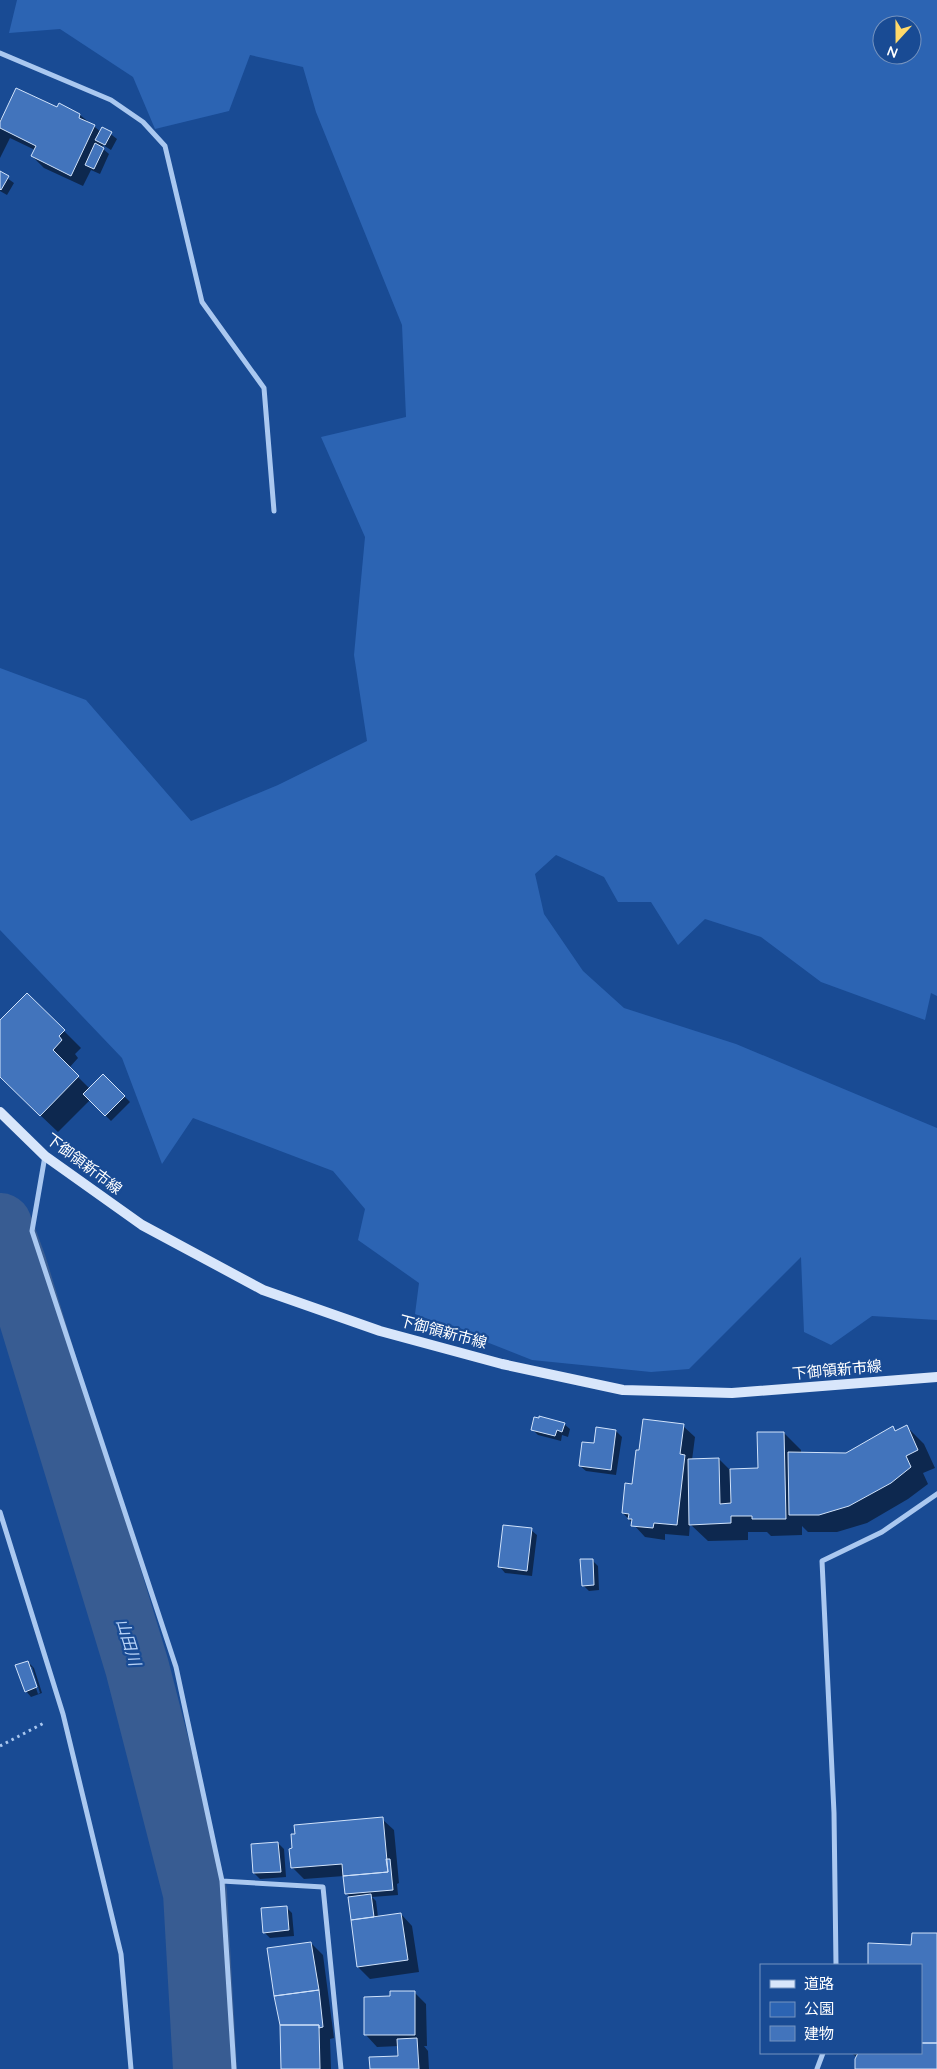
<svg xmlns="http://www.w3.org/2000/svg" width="937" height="2069" viewBox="0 0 937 2069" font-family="Quicksand,'Noto Sans JP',sans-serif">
  <rect width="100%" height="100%" fill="#194b94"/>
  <path fill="#2c64b3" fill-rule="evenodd" d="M17 0H937V996L931 993 925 1020 821 982 761 937 705 919 678 945 651 902H618L604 877 556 855 535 874 544 914 583 971 624 1008 736 1044 937 1128V1320L872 1316 831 1345 804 1332 801 1257 689 1369 651 1372 532 1360 415 1314 419 1283 358 1240 365 1209 333 1171 193 1118 162 1164 122 1058 0 930V668L86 700 191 821 278 785 367 741 354 655 365 537 321 437 406 417 402 325 316 112 303 67 250 55 229 111 155 129 133 77 60 29 9 33ZM882 25H912V55H882Z"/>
  <path fill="#0007" fill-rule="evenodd" d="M58 109 80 115 101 132 103 128 117 139 111 150 103 145 102 148 109 154 100 174 91 170 83 186 44 168 32 156 35 150 10 138 0 158V119Z
    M0 173 14 183 7 195 0 191Z
    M0 1021 64 1031 81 1048 75 1054 78 1058 69 1068 90 1089 103 1075 130 1102 111 1121 90 1100 58 1132 0 1077Z
    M564 1424 570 1429 568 1437 562 1435 561 1441 538 1435 532 1429Z
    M683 1426 695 1437 692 1460 719 1459 730 1470H759L784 1433 801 1450V1454H847L892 1428 896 1432 907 1427 924 1444 935 1468 923 1473 928 1484 908 1499 867 1523 837 1532H808L802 1526V1535L771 1536 767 1532H748V1540L708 1541 690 1524 689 1536 665 1534V1540L645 1537 623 1513 633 1486Z
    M616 1431 622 1437 616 1475 586 1471 580 1466 595 1445Z
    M531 1530 537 1535 532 1576 505 1573 500 1567Z
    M592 1560 598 1566 599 1590 589 1591 583 1585Z
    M28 1662 34 1668 42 1693 31 1697 26 1691ZM29 1667H32L40 1693 38 1694Z
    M382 1819 394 1830 399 1883 397 1884 398 1895 372 1897 376 1901 378 1917 401 1914 412 1926 419 1972 370 1979 358 1967 349 1898H351L346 1893 344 1876 304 1879 292 1867Z
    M278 1843 284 1849 286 1877 260 1879 254 1873Z
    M286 1907 292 1913 294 1936 270 1938 264 1932Z
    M937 1934V2069H856L857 2057 851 2053H921V1965H869V1945L912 1946Z
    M311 1943 323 1955 334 2038 330 2039 331 2069H282Z
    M414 1992 426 2004 427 2046H424L428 2051 429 2069H371L399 2057V2046L377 2047 366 2035 391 1997Z"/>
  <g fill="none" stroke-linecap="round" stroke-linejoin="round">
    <path stroke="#385c92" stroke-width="64" d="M0 1225 15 1266 137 1667 195 1893 205 2069"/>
  </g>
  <path fill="#4274bc" stroke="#d1e3fb" d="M16 88 57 107 59 103 80 114 79 118 95 125 71 176 31 156 36 146 0 128V122Z
    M102 127 112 132 105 145 95 140Z
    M95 143 104 148 94 169 85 165Z
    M0 171 9 176 1 190 0 189Z
    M27 993 65 1030 59 1036 62 1040 53 1050 79 1076 40 1116 0 1077V1020Z
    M103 1074 125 1096 105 1116 83 1094Z
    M539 1416 565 1423 562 1432 557 1430 555 1436 531 1430 534 1417 539 1418Z
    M643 1419 684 1424 680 1454 685 1455 677 1525 654 1523 653 1528 631 1526 632 1519H628L629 1514 622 1513 625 1483 632 1484 636 1450H639Z
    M907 1425 918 1450 906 1456 911 1467 891 1483 849 1506 819 1515H789L788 1452 846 1453 893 1426 895 1431Z
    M596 1427 616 1430 611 1470 579 1466 582 1442 594 1443Z
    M757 1432H784L786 1519H752V1516H731V1523L689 1525 688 1459 719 1458 720 1504 731 1503 730 1469 758 1468Z
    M503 1525 532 1528 527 1571 498 1567Z
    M580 1559H593L594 1585 582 1586Z
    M28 1661 37 1687 25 1692 15 1665Z
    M383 1817 388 1872 343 1876 342 1864 291 1868 289 1849 292 1848 291 1834H295L294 1825Z
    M278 1842 281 1872 253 1873 251 1844Z
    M386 1859H390L393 1890 345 1894 343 1876 388 1872Z
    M371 1894 374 1917 351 1920 348 1897Z
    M287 1906 289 1930 263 1933 261 1908Z
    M401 1913 408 1960 357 1967 351 1920Z
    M912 1933H937V2043H921V1965H868V1943L911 1945Z
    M311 1942 319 1990 274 1996 267 1948Z
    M319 1990 323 2027 319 2028V2025H280L274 1996Z
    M390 1991H415V2035H364V1997L390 1996Z
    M280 2025H319L320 2069H281Z
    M417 2038 419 2069H370L369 2057 398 2056 397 2039Z
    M921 2043H937V2069H855V2059L858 2053H921Z"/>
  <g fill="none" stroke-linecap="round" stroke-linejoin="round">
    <path stroke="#aac8f0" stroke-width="3" stroke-dasharray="2.5 4" stroke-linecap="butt" d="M0 1746 44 1723"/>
    <path stroke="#aac8f0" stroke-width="5" d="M0 53 111 100 143 122 165 146 202 302 264 388 274 511
      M45 1156 32 1231 176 1667 222 1881 234 2069
      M0 1512 63 1714 121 1954 131 2069
      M222 1881 323 1887 341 2069
      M836 1965 834 1813 822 1561 882 1532 937 1494
      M817 2069 823 2053"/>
    <path stroke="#d8e6fb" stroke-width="10" d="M0 1112 45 1156 142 1225 263 1290 380 1331 502 1364 623 1390 732 1393 937 1377"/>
  </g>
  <g text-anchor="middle" stroke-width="4.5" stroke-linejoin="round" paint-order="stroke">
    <g font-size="15" fill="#fff" stroke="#194b94">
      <text transform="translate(84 1164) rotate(37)" y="5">下御領新市線</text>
      <text transform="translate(443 1332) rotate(15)" y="5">下御領新市線</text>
      <text transform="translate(837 1370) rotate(-5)" y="5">下御領新市線</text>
    </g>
    <g font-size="16" font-style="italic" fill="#b7d2f7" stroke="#194b94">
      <text transform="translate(129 1642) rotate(73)" y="6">山田川</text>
    </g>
  </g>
  <rect x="760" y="1964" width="162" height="90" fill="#194b94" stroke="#7593bf"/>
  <rect x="770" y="1980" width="25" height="8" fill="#d8e6fb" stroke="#7593bf"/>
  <text x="804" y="1989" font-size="15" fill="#ffffff">道路</text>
  <rect x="770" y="2002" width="25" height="15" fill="#2c64b3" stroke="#7593bf"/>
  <text x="804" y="2014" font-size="15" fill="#ffffff">公園</text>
  <rect x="770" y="2026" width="25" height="15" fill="#4274bc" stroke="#7593bf"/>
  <text x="804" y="2039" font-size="15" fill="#ffffff">建物</text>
  <g transform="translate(897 40) rotate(201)"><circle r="24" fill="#194b94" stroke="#7593bf"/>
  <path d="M0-4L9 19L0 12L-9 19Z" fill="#ffd969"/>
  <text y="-8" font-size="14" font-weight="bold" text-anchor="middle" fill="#ffffff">N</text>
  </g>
</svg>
